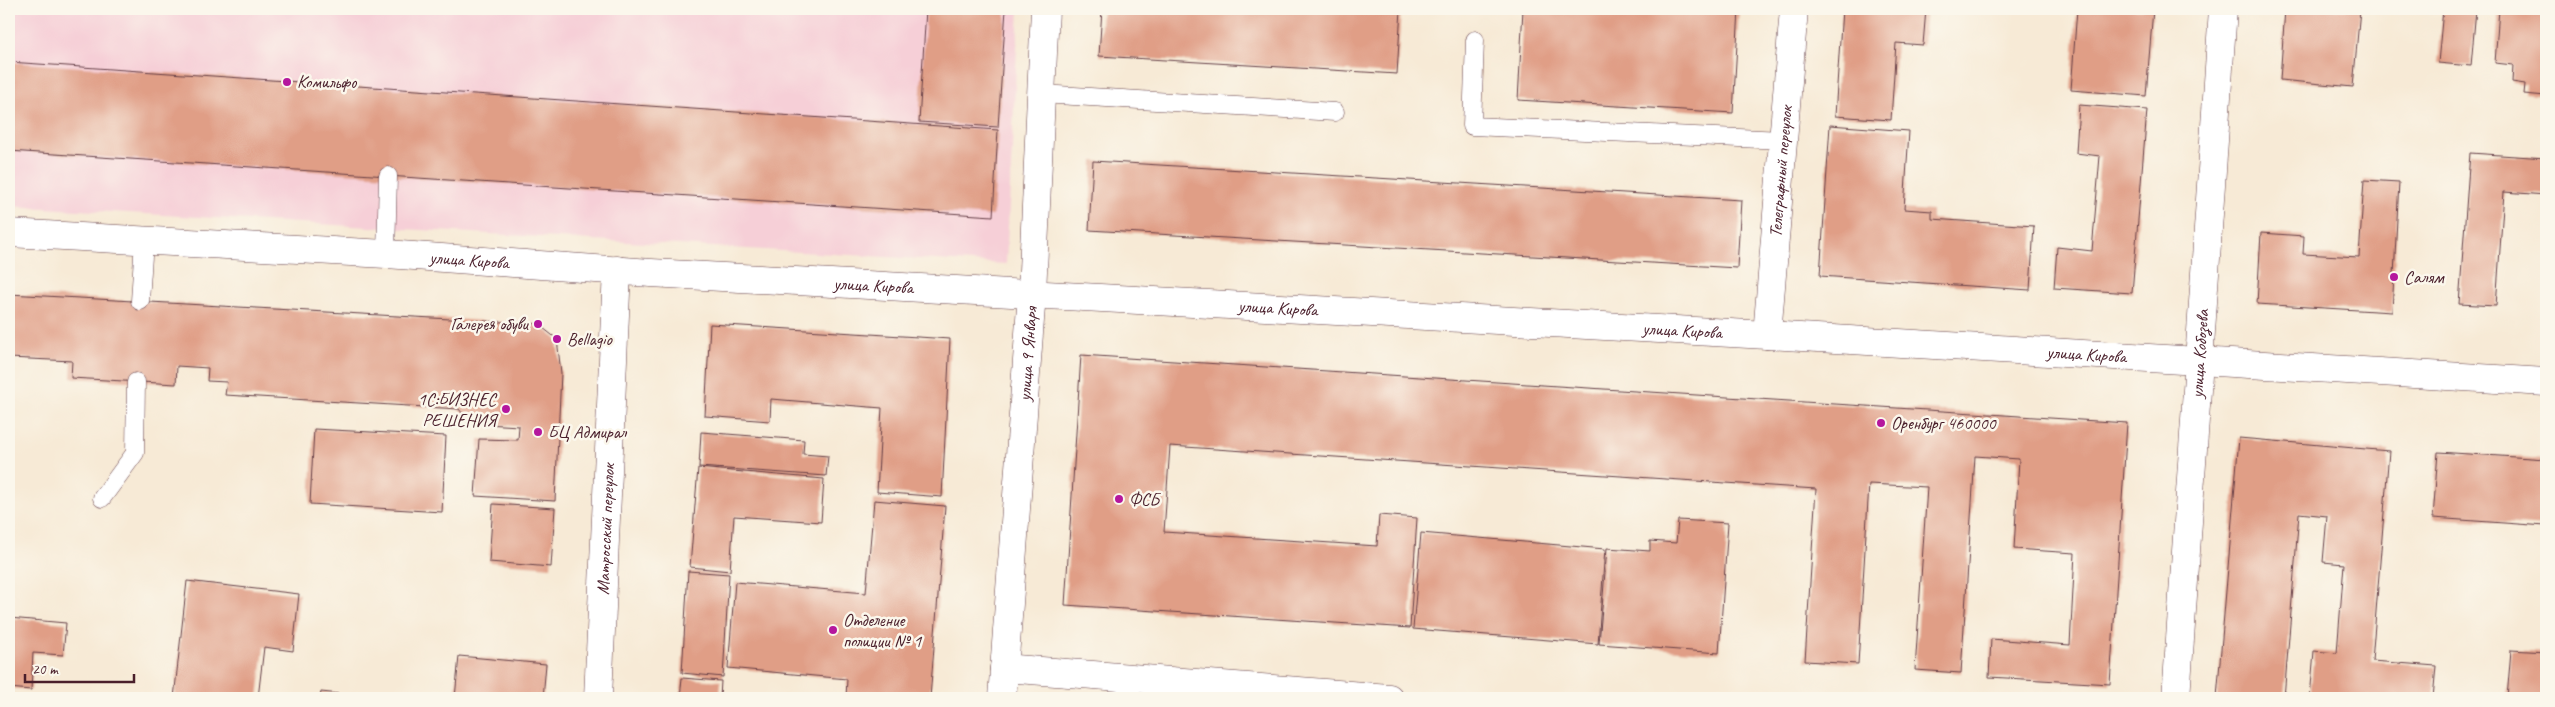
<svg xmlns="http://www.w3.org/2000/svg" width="2555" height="707" viewBox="0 0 2555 707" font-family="Caveat,sans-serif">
  <rect width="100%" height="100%" fill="#fbf7ec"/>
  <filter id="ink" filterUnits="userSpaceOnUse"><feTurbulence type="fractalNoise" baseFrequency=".02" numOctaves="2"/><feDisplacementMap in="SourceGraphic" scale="10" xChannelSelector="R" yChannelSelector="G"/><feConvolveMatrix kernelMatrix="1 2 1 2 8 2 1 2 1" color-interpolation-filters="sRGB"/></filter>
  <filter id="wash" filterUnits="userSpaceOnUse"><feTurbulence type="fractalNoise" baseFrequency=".0096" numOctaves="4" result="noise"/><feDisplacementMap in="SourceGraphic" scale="20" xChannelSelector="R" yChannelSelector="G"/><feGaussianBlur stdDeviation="1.12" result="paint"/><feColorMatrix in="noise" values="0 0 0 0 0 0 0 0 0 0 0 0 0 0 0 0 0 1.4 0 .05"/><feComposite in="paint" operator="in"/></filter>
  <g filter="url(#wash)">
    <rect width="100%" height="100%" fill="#f7ead6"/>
    <path fill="#f6cfd7" d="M9 9H1019L1006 264 9 206Z"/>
    <g id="blocks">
      <path fill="#e09e86" d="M926 9H1006L998 127 919 122Z
        M1102 9H1401L1397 74 1099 56Z
        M1523 9H1739L1733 113 1518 100Z
        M1842 9H1926L1923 45 1896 43 1891 120 1835 116Z
        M2077 9H2153L2146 96 2071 90Z
        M2285 9H2360L2353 87 2280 80Z
        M2443 9H2476L2471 66 2438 63Z
        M2499 9H2546V96L2524 94 2525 84 2512 82 2513 65 2495 63Z
        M9 62 998 130 993 216 9 151Z
        M2079 105 2147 110 2132 293 2054 288 2057 247 2092 251 2100 156 2076 153Z
        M1830 125 1909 131 1904 209 1932 211V219L2034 226 2030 290 1820 276Z
        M2470 153 2546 158V195L2504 192 2496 306 2459 304Z
        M1093 161 1741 200 1737 268 1089 230Z
        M2364 180 2399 182 2392 312 2257 304 2261 233 2304 236 2303 254 2359 257Z
        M9 294 538 324 557 339 561 373 555 501 475 496 479 439 518 440 519 426 470 423 459 409 225 395 227 382 207 381 208 368 177 366 176 384 71 378 72 361 9 358Z
        M710 324 950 339 942 497 877 492 882 408 771 399 770 421 705 416Z
        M1081 355 2127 423 2110 684 1989 677 1991 639 2070 645 2075 553 2014 549 2019 459 1975 456 1961 673 1915 670 1927 487 1869 484 1858 664 1805 661 1816 489 1170 446 1164 532 1377 546 1379 515 1417 518 1410 628 1065 605Z
        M314 429 446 436 442 512 310 504Z
        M701 432 804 440 803 454 828 456 826 476 699 467Z
        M2239 438 2389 451 2372 661 2436 666 2433 698H2310L2314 651 2337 653 2344 564 2323 562 2327 516 2299 513 2284 698 2217 697Z
        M2438 452 2546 459V526L2433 518Z
        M698 468 824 479 821 522 734 516 730 571 690 567Z
        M874 500 945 506 930 698H846L847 679 728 668 735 582 866 593Z
        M493 504 555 508 551 567 489 562Z
        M1678 520 1728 523 1719 653 1599 644 1607 548 1650 551V541L1676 543Z
        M1421 533 1605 549 1598 644 1413 629Z
        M688 571 729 574 723 677 682 673Z
        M187 581 299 594 293 651 264 647 258 698H174Z
        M9 618 66 623 63 655 33 653 31 690 9 688Z
        M2511 650 2546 652V698H2507Z
        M459 656 546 664 543 698H455Z
        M682 678 721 681 720 698H680Z
        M321 692 370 697V698H320Z"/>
    </g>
  </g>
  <g filter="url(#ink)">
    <use href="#blocks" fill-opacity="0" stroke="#643d45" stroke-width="1"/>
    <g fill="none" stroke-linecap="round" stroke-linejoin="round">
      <g stroke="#643d45" stroke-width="19">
        <path id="service" d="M1475 40 1472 126 1783 140
          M1041 94 1335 112
          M386 254 388 176
          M140 301 144 241
          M102 498 135 453 136 382"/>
      </g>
      <g stroke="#643d45" stroke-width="29">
        <g id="minor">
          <path id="s1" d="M1767 335 1794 9"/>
          <path d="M1004 668 1389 698"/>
        </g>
      </g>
      <g stroke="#643d45" stroke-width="29">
        <g id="tertiary">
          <path id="s2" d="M598 698 617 270"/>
        </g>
      </g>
      <g stroke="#643d45" stroke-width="29">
        <g id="secondary">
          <path id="s3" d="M9 233 386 254 651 273 1767 335 2546 382"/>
          <path id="s4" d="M1002 698 1032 293 1045 9"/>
          <path id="s5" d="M2176 698 2223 9"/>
        </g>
      </g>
      <use href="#service" stroke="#fff" stroke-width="18"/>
      <use href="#minor" stroke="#fff" stroke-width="28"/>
      <use href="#tertiary" stroke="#fff" stroke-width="28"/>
      <use href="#secondary" stroke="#fff" stroke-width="28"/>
    </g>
  </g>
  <g fill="#b5179e" stroke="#fbf7ec" stroke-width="2">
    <circle cx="287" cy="82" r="5"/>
    <circle cx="2394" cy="277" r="5"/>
    <circle cx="538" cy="324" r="5"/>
    <circle cx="557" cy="339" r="5"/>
    <circle cx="506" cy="409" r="5"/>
    <circle cx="1881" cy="423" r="5"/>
    <circle cx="538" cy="432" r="5"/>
    <circle cx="1119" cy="499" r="5"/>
    <circle cx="833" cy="630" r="5"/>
  </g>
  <g text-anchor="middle" stroke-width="5" stroke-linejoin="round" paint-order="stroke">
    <g font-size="18" fill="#4a1f2b" stroke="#fbf7ec" text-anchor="start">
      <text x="297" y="88">Комильфо</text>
      <text x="2404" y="283">Салям</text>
      <text x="528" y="330" text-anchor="end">Галерея обуви</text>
      <text x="567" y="345">Bellagio</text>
      <text x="496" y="405" text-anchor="end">1С:БИЗНЕС<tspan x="496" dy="21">РЕШЕНИЯ</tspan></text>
      <text x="1891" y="429">Оренбург 460000</text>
      <text x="548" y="438">БЦ Адмирал</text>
      <text x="1129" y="505">ФСБ</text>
      <text x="843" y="626">Отделение<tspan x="843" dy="21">полиции № 1</tspan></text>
    </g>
    <g font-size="18" fill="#4a1f2b" stroke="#fbf7ec">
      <text dy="6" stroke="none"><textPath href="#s1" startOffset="164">Телеграфный переулок</textPath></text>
      <text dy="6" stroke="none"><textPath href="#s3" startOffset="461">улица Кирова</textPath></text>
      <text dy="6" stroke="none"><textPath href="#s3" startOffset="866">улица Кирова</textPath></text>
      <text dy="6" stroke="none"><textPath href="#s3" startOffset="1271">улица Кирова</textPath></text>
      <text dy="6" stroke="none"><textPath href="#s3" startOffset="1676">улица Кирова</textPath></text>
      <text dy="6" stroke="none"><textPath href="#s3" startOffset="2081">улица Кирова</textPath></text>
      <text dy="6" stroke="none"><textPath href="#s4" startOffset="345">улица 9 Января</textPath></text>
      <text dy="6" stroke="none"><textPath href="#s5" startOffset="345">улица Кобозева</textPath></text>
      <text dy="6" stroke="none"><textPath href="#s2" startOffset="169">Матросский переулок</textPath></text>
    </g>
  </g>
  <rect width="2555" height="707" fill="none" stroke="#fbf7ec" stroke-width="30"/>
  <path d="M25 674v8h109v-8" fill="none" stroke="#4a1f2b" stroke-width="2.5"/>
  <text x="32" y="674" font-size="15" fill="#4a1f2b" stroke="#fbf7ec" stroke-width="4" paint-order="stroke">20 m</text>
</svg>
